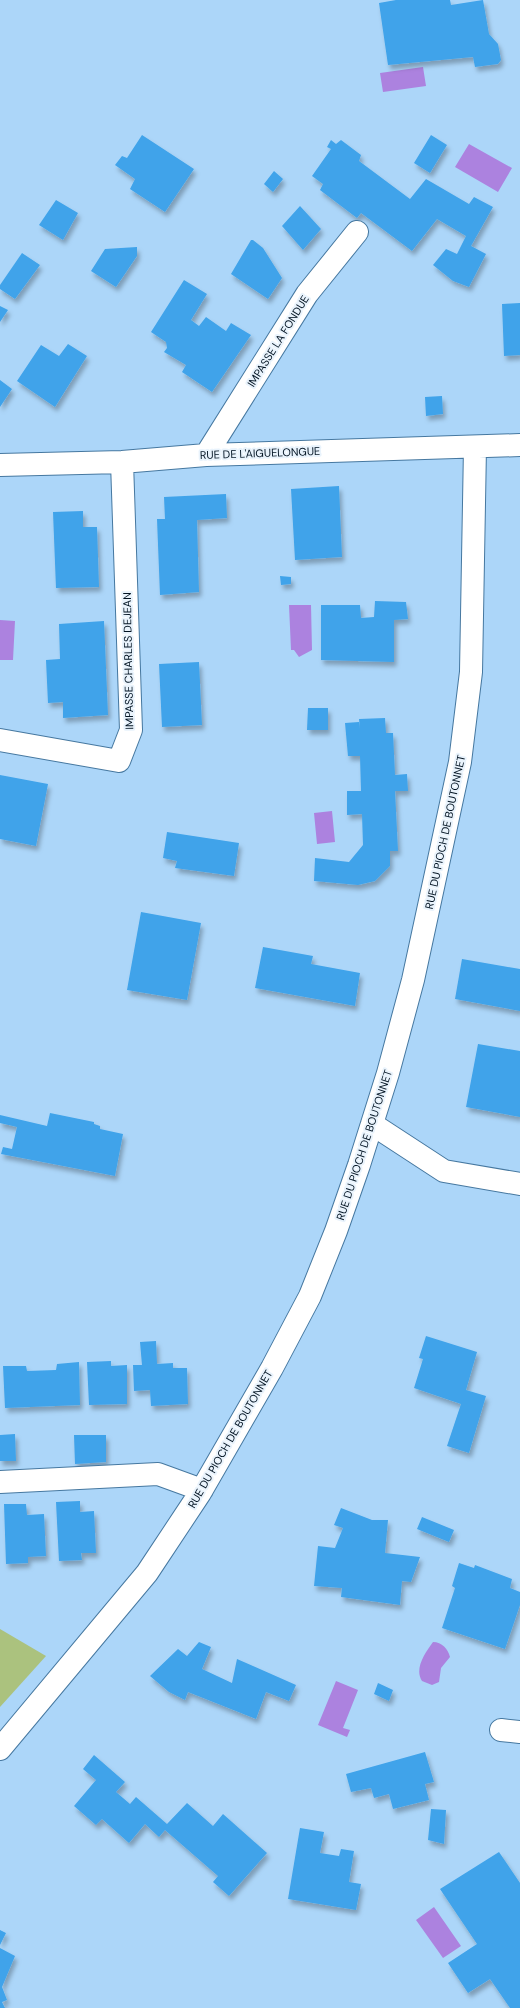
<svg xmlns="http://www.w3.org/2000/svg" width="520" height="2008" viewBox="0 0 520 2008" font-family="'DM Sans',sans-serif">
  <defs>
    <filter id="shadow"><feDropShadow dx="2.5" dy="4.5" stdDeviation="2" flood-color="#0004"/></filter>
  </defs>
  <rect width="100%" height="100%" fill="#acd6f9"/>
  <path fill="#abc27e" d="M0 1629 46 1656 0 1707Z"/>
  <path fill="#ac82df" d="M423 67 426 86 383 92 380 73Z
    M469 144 512 168 498 192 455 167Z
    M289 605H311L312 650 299 657 294 650H291Z
    M0 620 15 621 13 660H0Z
    M332 811 335 842 317 844 314 813Z
    M433 1642C442 1642 448 1649 450 1657L441 1668 439 1682 432 1685 422 1681C414 1669 425 1653 433 1642Z
    M336 1681 358 1690 343 1728 350 1730 347 1737 318 1725Z
    M434 1907 461 1946 443 1958 416 1920Z"/>
  <path fill="#3fa3ea" filter="url(#shadow)" d="M396 0H450L451 5 483 0 489 34 498 44 501 60 498 64 475 67 473 57 388 65 379 3Z
    M142 135 194 169 165 212 130 189 135 179 115 165 122 156 127 158Z
    M431 135 447 145 430 173 414 163Z
    M331 140 336 144 341 140 361 155 359 161 410 199 426 179 469 204 474 197 493 207 471 246 486 254 469 287 453 281 433 265 446 249 457 254 466 236 437 219 412 251 361 213 357 218 320 190 323 184 312 176 331 149 327 147Z
    M274 171 283 179 273 192 264 184Z
    M56 200 78 213 63 240 39 225Z
    M300 206 321 229 303 250 282 226Z
    M251 240H253L263 248 282 278 268 299 231 274Z
    M137 247V256L116 287 91 271 105 249Z
    M22 253 40 265 15 299 0 289V285Z
    M184 280 207 294 191 320 199 326 206 317 226 331 231 323 251 335 212 392 182 372 186 365 164 352 167 348 166 342 151 332Z
    M520 303V355L504 356 502 304Z
    M0 306 8 310 0 322Z
    M68 344 87 356 55 407 17 381 41 345 59 356Z
    M0 380 12 389 0 407Z
    M442 396 443 414 426 416 425 397Z
    M339 486 342 557 295 560 291 489Z
    M226 494 227 518 197 520 199 592 160 595 157 519H165L164 497Z
    M83 511V527H97L99 587 56 588 53 512Z
    M280 576 291 577V584L281 585Z
    M375 601 406 602 408 619 394 620V662L321 660V605H360L361 618 374 617Z
    M104 621 108 715 63 718V702L48 703 46 660 60 659 59 624Z
    M199 662 202 725 162 727 159 664Z
    M308 708H328V730H307Z
    M385 718 386 733H393L395 775 407 774 408 791H395L398 851H390V866L375 881 358 885 314 881 315 858 349 862 363 845 362 814 347 815V791H361L360 756H348L345 723 359 722 360 729 359 719Z
    M0 775 48 784 36 846 0 839Z
    M167 832 239 843 234 876 175 868 177 861 163 858Z
    M141 912 201 923 187 1000 127 990Z
    M263 947 313 956 311 964 360 973 355 1006 255 988Z
    M462 959 520 969V1011L455 999Z
    M478 1044 520 1051V1117L466 1107Z
    M50 1113 94 1122V1124L100 1126V1129L123 1134 115 1176 1 1154 3 1147 12 1149 17 1127 0 1123V1115L47 1126Z
    M426 1336 477 1352 466 1390 486 1396 469 1453 447 1446 461 1404 414 1388 423 1359 419 1358Z
    M156 1341 157 1364 173 1363V1368H187L188 1404 151 1406 150 1390 134 1391 133 1365H142L140 1342Z
    M111 1361V1366L127 1365V1404L89 1405 87 1362Z
    M79 1362 80 1405 5 1408 3 1366H26L27 1371 56 1370 57 1364Z
    M15 1434 16 1461H0V1435Z
    M74 1435H106V1462L75 1464Z
    M80 1501V1512L94 1511 96 1553H81L82 1560 59 1561 56 1502Z
    M4 1504H26L27 1515 44 1514 46 1556 28 1557V1563L6 1564Z
    M341 1508 372 1520H388L385 1553 420 1557 411 1582 402 1581 400 1605 341 1597 342 1588 314 1586 318 1546 335 1548 343 1528 334 1525Z
    M422 1517 454 1530 449 1542 417 1529Z
    M459 1563 474 1568 475 1565 512 1579 510 1588 520 1592V1605L505 1649 442 1628 455 1588 452 1586Z
    M199 1642 211 1647 202 1669 232 1683 237 1659 296 1685 289 1701 266 1692 256 1719 188 1692 185 1700 169 1692 150 1676 178 1649 187 1656Z
    M378 1683 393 1690 389 1701 374 1694Z
    M425 1752 434 1782 425 1784 429 1800 393 1809 389 1794 374 1798 371 1788 351 1792 346 1774Z
    M94 1755 125 1782 116 1792 130 1804 136 1797 167 1824 187 1803 213 1826 223 1814 267 1853 229 1896 213 1882 218 1876 165 1830 159 1837 145 1824 129 1843 102 1819 96 1825 74 1806 96 1780 83 1769Z
    M431 1809 446 1810 444 1844 428 1840Z
    M300 1828 324 1832 320 1853 339 1856 341 1849 354 1851 349 1882 361 1884 356 1910 288 1899Z
    M499 1852 520 1883V2008H510L490 1979 468 1993 448 1963 477 1944 440 1889Z
    M0 1930 6 1933 0 1945Z
    M0 1948 15 1956 2 1987 7 2000 2 2002 5 2008H0Z"/>
  <g fill="none" stroke-linecap="round" stroke-linejoin="round">
    <g stroke="#4678a0" stroke-width="24">
      <path id="minor" d="M206 455 307 294 357 232
        M0 465 122 462 206 455 520 445
        M0 740 119 761 131 730 122 462
        M372 1124 444 1171 520 1184
        M0 1482 158 1474 202 1490
        M501 1730 520 1732
        M0 1749 147 1573 200 1493 272 1368 310 1296 336 1231 359 1165 388 1073 413 980 460 762 471 672 475 447"/>
    </g>
    <use href="#minor" stroke="#fff" stroke-width="22"/>
  </g>
  <g text-anchor="middle" stroke-width="4" stroke-linejoin="round" paint-order="stroke">
    <g font-size="11" fill="#011221" stroke="#e9f3fc">
      <text transform="translate(278 341) rotate(-58)" y="4">IMPASSE LA FONDUE</text>
      <text transform="translate(260 453) rotate(-2)" y="4">RUE DE L'AIGUELONGUE</text>
      <text transform="translate(128 661) rotate(-91)" y="4">IMPASSE CHARLES DEJEAN</text>
      <text transform="translate(445 832) rotate(-78)" y="4">RUE DU PIOCH DE BOUTONNET</text>
      <text transform="translate(364 1145) rotate(-72)" y="4">RUE DU PIOCH DE BOUTONNET</text>
      <text transform="translate(230 1439) rotate(-60)" y="4">RUE DU PIOCH DE BOUTONNET</text>
    </g>
  </g>
</svg>
